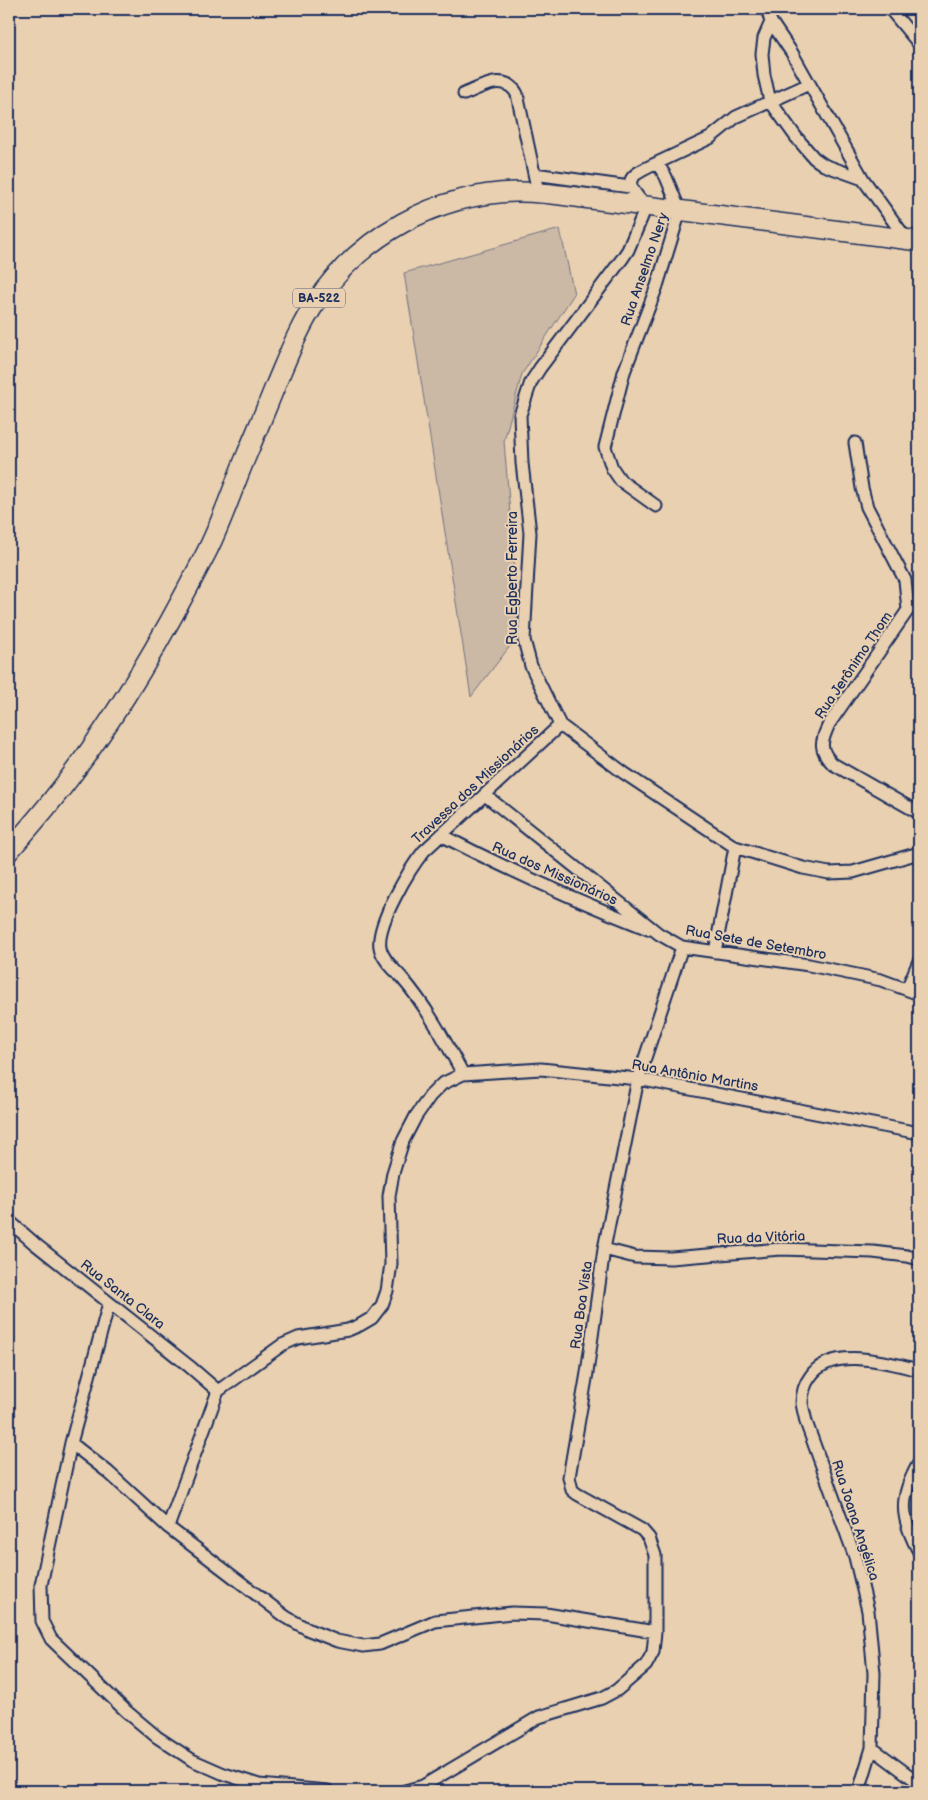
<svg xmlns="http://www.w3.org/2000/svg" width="928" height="1800" viewBox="0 0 928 1800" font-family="'Balsamiq Sans',sans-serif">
  <rect width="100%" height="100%" fill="#e9d0b1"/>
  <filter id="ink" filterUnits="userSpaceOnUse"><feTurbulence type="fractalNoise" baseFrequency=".02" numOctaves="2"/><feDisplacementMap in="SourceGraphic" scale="10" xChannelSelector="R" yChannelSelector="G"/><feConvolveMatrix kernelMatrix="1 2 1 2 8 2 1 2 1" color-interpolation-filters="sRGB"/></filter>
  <g filter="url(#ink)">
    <path fill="#cbb8a5" stroke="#737482" d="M560 229 574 294 522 374 504 441 520 633 471 697 404 273Z"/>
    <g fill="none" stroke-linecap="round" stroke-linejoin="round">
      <g stroke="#1b2f5e" stroke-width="15">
        <path id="minor" d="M767 9 771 22 792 53 863 179 907 240
          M890 9 919 44
          M771 22 764 38 762 54 764 75 770 101 796 137 814 158 824 165 863 179
          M464 94C482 87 505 72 517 94L538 192
          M657 163C625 178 623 180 646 207L628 250 622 259 540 368 531 382 520 415 522 463 530 533 524 640 531 666 560 725 624 773 735 847 803 868 829 873 853 872 919 853
          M534 174 630 187
          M855 443 862 488 867 507 905 580 908 610
          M656 506 621 481 612 468 605 447 624 372 657 286 680 211 666 177 657 163 710 138 736 117 809 84
          M908 610 829 724C821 742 818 749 833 764L919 813
          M485 795 659 934 682 947 809 965 881 980 919 994
          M441 835C508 870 578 901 648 929
          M715 952 735 847
          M907 989 919 961
          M463 1074C445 1041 427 1007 402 978 394 969 382 959 380 947 376 924 410 868 424 851L560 725
          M9 1221 34 1243 189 1366 218 1391
          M604 1249 635 1257 671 1258 781 1249 873 1252 907 1256 919 1259
          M109 1303 71 1443 41 1585 42 1621 51 1639 126 1711 157 1737 192 1760 224 1774 259 1785 328 1791
          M218 1391 282 1345 298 1338 348 1330 360 1325 372 1318 382 1305 387 1291 391 1264 389 1196 393 1173 403 1141 416 1116 430 1096 442 1084 463 1074 541 1069 638 1079 919 1133
          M71 1443 108 1472 168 1527 286 1617 309 1630 337 1641 363 1646 380 1644 435 1621 512 1613 546 1614 655 1632
          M919 1463C899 1497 900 1517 919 1552
          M168 1527 218 1391
          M872 1748 919 1783
          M405 1791 423 1786 539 1717 602 1698 617 1690 646 1665 653 1652 655 1632V1555L649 1538 642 1530 577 1494 572 1490 569 1477 587 1373 604 1249 638 1079 682 947
          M859 1791 872 1748 874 1673 868 1611 855 1557 806 1422C805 1416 803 1410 802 1403 802 1394 804 1385 810 1377 831 1345 888 1363 919 1370"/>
      </g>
      <g stroke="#1b2f5e" stroke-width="22">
        <path id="primary" d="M9 851C22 836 36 820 49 804 109 731 160 643 203 559 221 526 232 489 247 454 257 430 267 407 276 384 288 356 299 327 316 302 360 236 436 194 516 192 541 191 566 196 591 199L919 241"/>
      </g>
      <use href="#minor" stroke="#e9d0b1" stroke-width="11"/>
      <use href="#primary" stroke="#e9d0b1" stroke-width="19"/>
    </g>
  </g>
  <g text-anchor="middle" stroke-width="4" stroke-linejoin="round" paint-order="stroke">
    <rect fill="#e9d0b1" stroke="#595f77" stroke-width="1" x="293" y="288.5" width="52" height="19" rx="4"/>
    <g font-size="12" font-weight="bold" fill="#1b2f5e">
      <text x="319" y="302">BA-522</text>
    </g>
    <g font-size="14" fill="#1b2f5e" stroke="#e9d0b1">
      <text transform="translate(644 269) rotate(-71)" y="5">Rua Anselmo Nery</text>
      <text transform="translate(512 578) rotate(-90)" y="5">Rua Egberto Ferreira</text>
      <text transform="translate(853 665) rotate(-56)" y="5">Rua Jerônimo Thom</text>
      <text transform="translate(475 784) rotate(-43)" y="5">Travessa dos Missionários</text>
      <text transform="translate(555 873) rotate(24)" y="5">Rua dos Missionários</text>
      <text transform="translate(756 942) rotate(10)" y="5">Rua Sete de Setembro</text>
      <text transform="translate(695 1075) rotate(10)" y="5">Rua Antônio Martins</text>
      <text transform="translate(761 1237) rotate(-2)" y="5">Rua da Vitória</text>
      <text transform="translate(123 1294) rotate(38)" y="5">Rua Santa Clara</text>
      <text transform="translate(581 1305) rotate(-82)" y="5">Rua Boa Vista</text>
      <text transform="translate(856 1520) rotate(72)" y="5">Rua Joana Angélica</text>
    </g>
  </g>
  <rect width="928" height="1800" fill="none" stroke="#e9d0b1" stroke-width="30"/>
  <rect x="15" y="15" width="898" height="1770" fill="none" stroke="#1b2f5e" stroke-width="2" filter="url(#ink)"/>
</svg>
